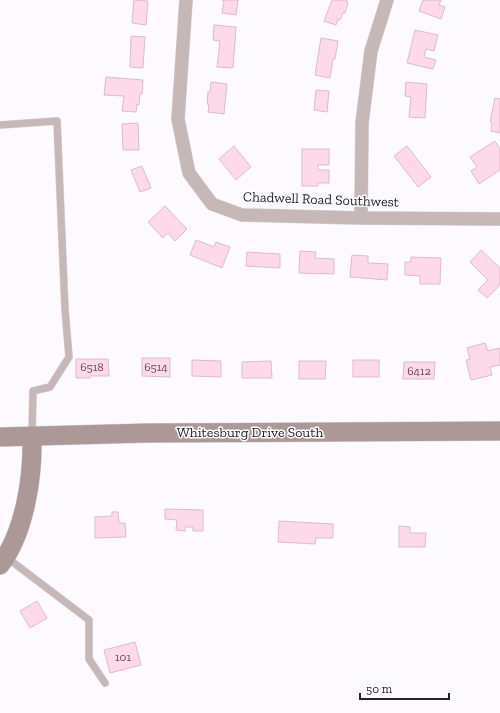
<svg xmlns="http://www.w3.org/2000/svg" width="500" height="713" viewBox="0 0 500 713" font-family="'Zilla Slab',serif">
  <rect width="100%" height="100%" fill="#fcfaff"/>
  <path fill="#fed9e9" stroke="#dabdc9" d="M134 0 148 1 146 25 132 23Z
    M222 0H238L236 15 222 13 224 1Z
    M332 0H347V2L348 3 345 13H343L340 20 338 19 336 25 324 21Z
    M423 0H441L439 5 445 7 441 19 419 11Z
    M214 25 236 27 233 68 217 67 220 41 213 40Z
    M415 30 438 35 434 51 426 49 424 57 436 60 433 69 407 63Z
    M131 36 145 37 143 68 130 67Z
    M321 38 338 41 335 59H333L330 78 315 75Z
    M106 77 143 80 142 94H140L139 105 137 104 136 112 122 111 124 96 104 95Z
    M211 82 227 84 224 114 208 112 209 104H207L208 92H210Z
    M406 82 427 84 425 118 409 117 411 97 405 96Z
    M316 90 329 91 327 112 314 110Z
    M495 98 500 99V133L491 131 492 123 490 122Z
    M138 123 139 150H123L122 124Z
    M495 141 500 149V170L479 184 471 171 477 167 470 157Z
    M234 146 251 167 236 180 219 159Z
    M407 146 431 177 418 187 394 156Z
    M302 149H329V165H318V170H329V183H318V186H302Z
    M142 166 151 188 140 192 131 170Z
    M165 206 187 229 175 241 168 233 163 238 148 222Z
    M196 240 214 247 216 242 230 247 222 268 190 255Z
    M481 250 500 268V285L487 298 478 290 488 280 470 262Z
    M300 251 316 252 315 258 334 259V274L299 273Z
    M247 252 280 254V268L246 266Z
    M352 255 368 256V263L388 264 387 280 350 277Z
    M411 257 441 258 440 284H420V276L405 275V262H411Z
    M485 343 488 351 500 348V365L490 367 492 375 471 380 466 360 470 359 467 348Z
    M142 358H170V377L142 376Z
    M76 359H108L109 376H90V378H76Z
    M192 360 221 361V377L192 376Z
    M353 360H379V377H353Z
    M271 361 272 378H242V362Z
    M299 361H326L325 379H299Z
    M404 362H435L434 379H403Z
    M165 509 203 510V531H193V527H185V531L176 530 177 520 165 519Z
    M112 512H118L119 523H125L126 537 95 538V517L112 516Z
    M279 521 333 524V538H316L315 544 278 542Z
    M399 526 410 527V533H426L425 547H399Z
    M37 601 47 618 30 628 20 611Z
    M135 642 141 665 110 673 104 650Z"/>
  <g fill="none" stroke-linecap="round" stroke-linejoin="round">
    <g stroke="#dad7dd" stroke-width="8">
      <path id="lane" d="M0 125 57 121 65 309 69 357 50 387 33 391 32 436
        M6 557 89 620V659L105 683"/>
    </g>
    <g stroke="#dad7dd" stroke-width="14">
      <path id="street" d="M186 0 178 119 189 173 212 204 242 215 361 218 500 219
        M361 218 362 123 371 51 387 0"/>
    </g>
    <g stroke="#dad7dd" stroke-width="20">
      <path id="secondary" d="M0 437 148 433 500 431
        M0 565C25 532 33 477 32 436"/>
    </g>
    <use href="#lane" stroke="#c7b8b8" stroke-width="7"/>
    <use href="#street" stroke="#c7b8b8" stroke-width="13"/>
    <use href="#secondary" stroke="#ad9898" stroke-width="19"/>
  </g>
  <g text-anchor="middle" stroke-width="3" stroke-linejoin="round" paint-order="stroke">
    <g font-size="12" fill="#5c4f5a">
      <text x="92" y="371">6518</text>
      <text x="156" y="371">6514</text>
      <text x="419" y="375">6412</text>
      <text x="123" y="661">101</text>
    </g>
    <g font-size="14" fill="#26212b" stroke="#fff">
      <text transform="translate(321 199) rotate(2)" y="5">Chadwell Road Southwest</text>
      <text x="250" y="437">Whitesburg Drive South</text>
    </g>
  </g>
  <path d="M360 693v6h89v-6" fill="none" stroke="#26212b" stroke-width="2"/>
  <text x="366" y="693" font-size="12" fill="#26212b" stroke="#ffffff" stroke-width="3" paint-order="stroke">50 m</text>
</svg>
